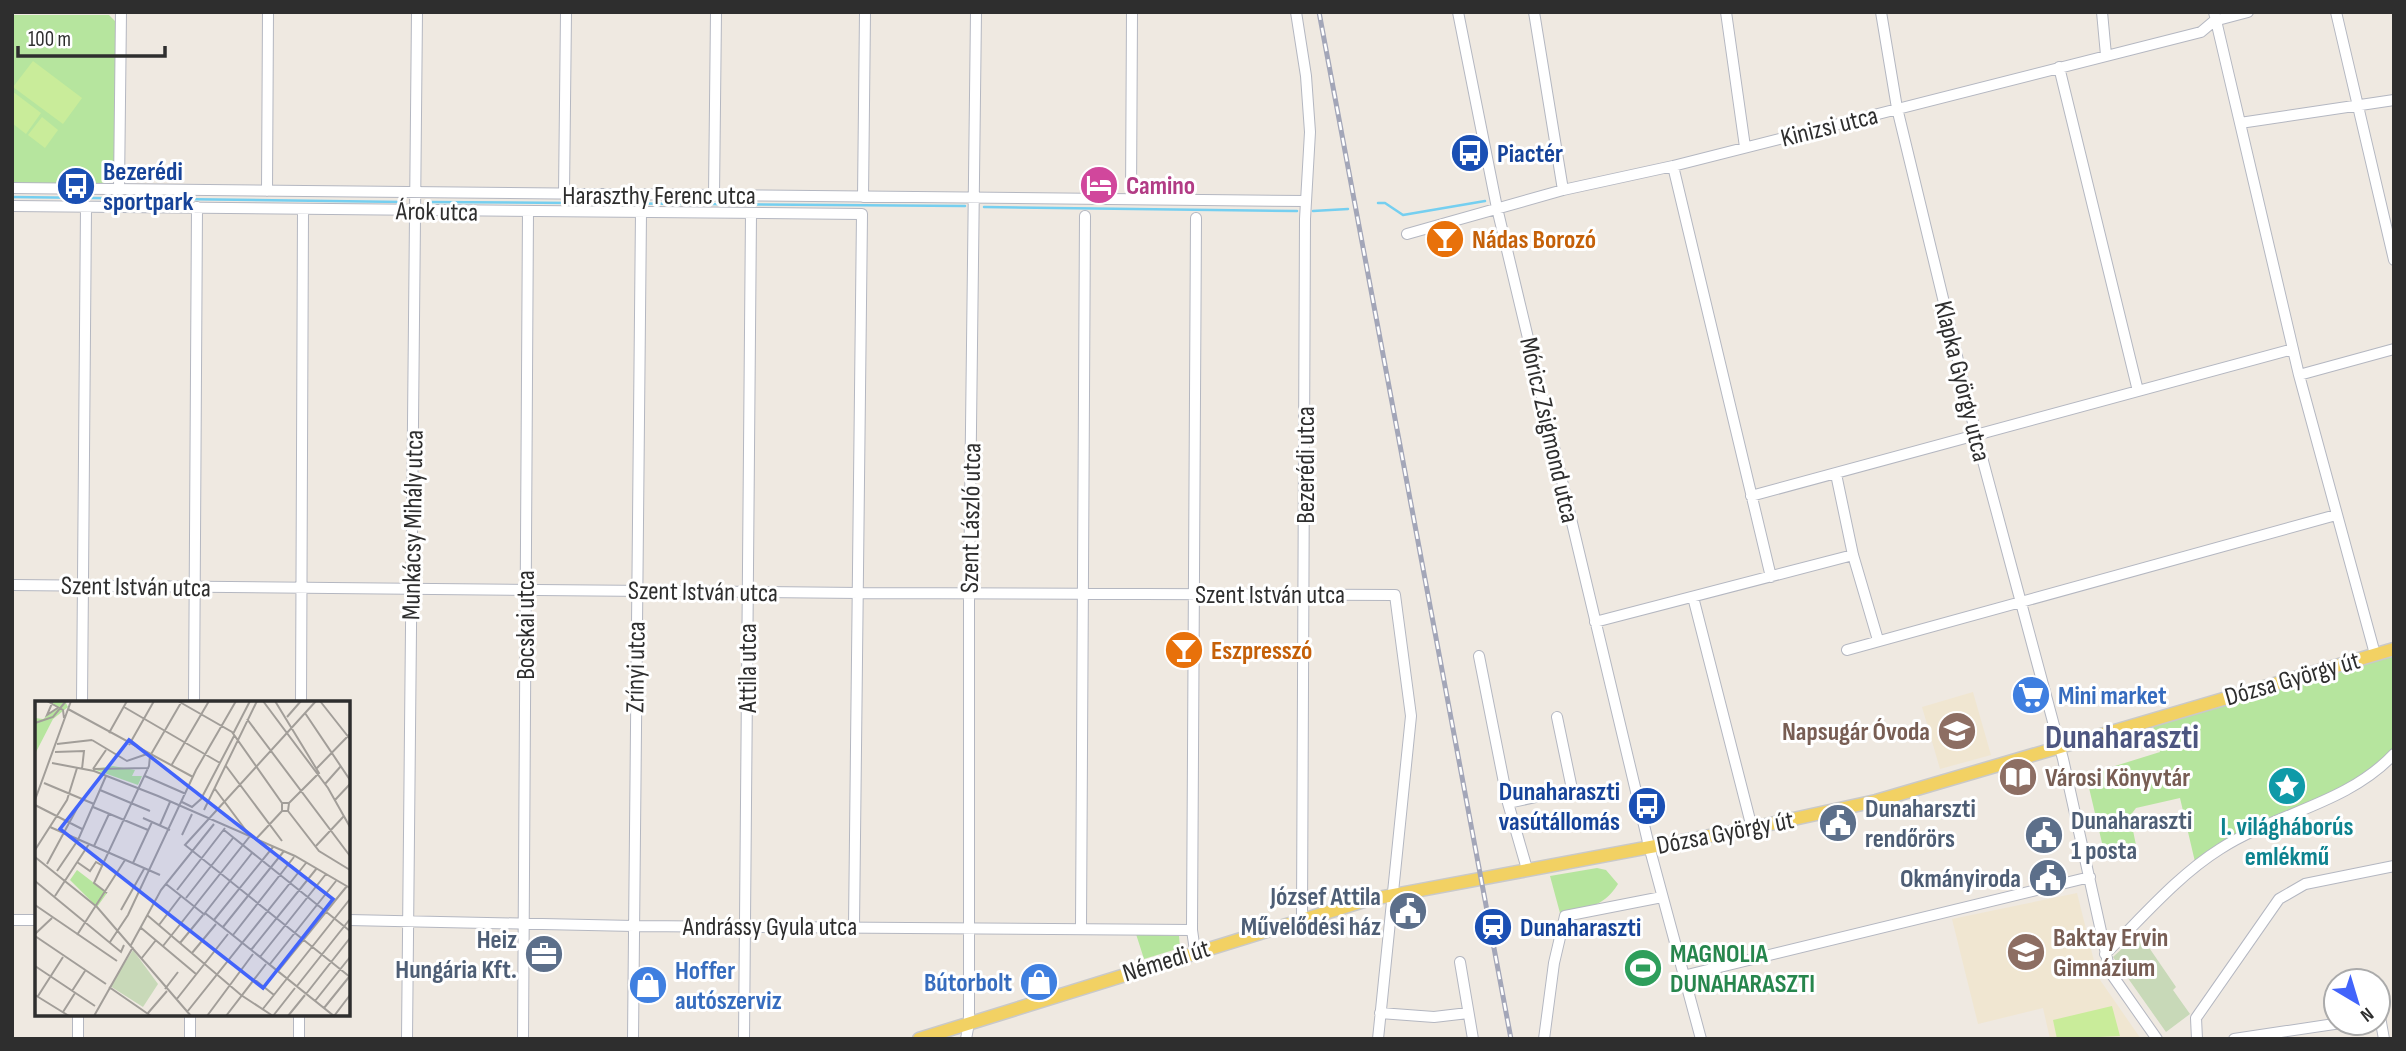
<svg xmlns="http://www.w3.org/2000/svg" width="2406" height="1051" viewBox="0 0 2406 1051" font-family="'Sofia Sans Condensed',sans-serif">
  <rect width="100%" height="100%" fill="#efe9e1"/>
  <path fill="#f0e6d1" d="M1973 692 1991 755 1940 769 1922 707Z
    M2077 893 2098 977 2141 1039H2050L2043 1008 1978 1024 1952 919Z"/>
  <path fill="#b6e59e" d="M12 15H109L116 22 115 177 108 185H12Z
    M2394 643V754L2378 772 2247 834 2196 866 2180 798 2136 808 2130 816 2137 850 2134 854 2106 860 2086 775 2160 752 2151 719Z
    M1597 868 1606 870 1618 884C1602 909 1587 907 1560 913L1550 876Z
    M1136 934 1179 936 1180 948 1144 959Z"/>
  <path fill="#c8d9b8" d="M2139 933 2176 987 2173 990 2190 1014 2166 1032 2113 957Z"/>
  <path fill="#c9ec9a" d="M33 61 82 98 63 124 13 87Z
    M12 91 41 113 26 134 12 123Z
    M42 117 58 130 45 148 28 135Z
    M2112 1006 2120 1036 2057 1039 2053 1020Z"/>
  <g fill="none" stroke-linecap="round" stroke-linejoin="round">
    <path stroke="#75cff0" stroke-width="2.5" d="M12 197 403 202
      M426 202 965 206
      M1378 203H1385L1403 215 1485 201
      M984 207 1297 211
      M1313 211 1348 209"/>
    <g stroke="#b4b7c1" stroke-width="12">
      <path id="minor" d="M1296 12 1306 76 1310 132 1305 219 1302 918
        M1458 12 1497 208 1649 846 1701 1039
        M1534 12 1563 190
        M1726 12 1745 147
        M1881 12 1897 108 1976 435 2063 759 2110 972 2157 1039
        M2102 12 2106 55
        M2214 12 2299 375 2375 654
        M2336 12 2394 260
        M2059 67 2138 391
        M2240 123 2394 100
        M1673 166 1771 577
        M12 188 1306 201
        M119 189 121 12
        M267 191 268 12
        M564 194 566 12
        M714 196 716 12
        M863 197 865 12
        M1131 199 1132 12
        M12 206 862 214 854 926
        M1407 234 1563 190 1673 166 2201 32 2214 21 2248 12
        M2299 375 2394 349
        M1836 474 1853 555 1878 640
        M1751 496 2293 349
        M12 585 859 593 1395 595 1411 716 1378 1039
        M1693 597 1752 828
        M1595 622 1853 555
        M1847 650 2336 515
        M1479 656 1508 803 1527 869
        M82 703 86 207
        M194 703 197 207
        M301 703 303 209
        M1508 803 1572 789 1557 717
        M12 920H37
        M348 920 634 926 1192 930
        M1081 928 1085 216
        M1195 951 1192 930 1196 218
        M2105 954C2141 919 2177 876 2220 849 2276 813 2347 804 2394 754
        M1460 962 1473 1039
        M1683 976 2090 877
        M1380 1013 1434 1017 1468 1013
        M190 1014V1039
        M2380 1017 2384 1039
        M78 1039V1014
        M299 1039V1014
        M407 1039 417 12
        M523 1039 528 211
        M633 1039 641 212
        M744 1039 751 213
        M966 1039 969 1023V594L976 12
        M1544 1039 1554 963 1565 916 1662 897
        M2197 1039 2196 1018 2279 899 2305 884 2394 866
        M2234 1039 2341 1023"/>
    </g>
    <g stroke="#c9c9c9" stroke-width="15">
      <path id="major" d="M919 1039 1367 900 1752 828 1876 801 2394 649"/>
    </g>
    <use href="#minor" stroke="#fff" stroke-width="10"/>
    <use href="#major" stroke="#f2d163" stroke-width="12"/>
    <g stroke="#a3a6b8" stroke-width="5">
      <path id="rail" d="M1319 12 1511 1039"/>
    </g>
    <use href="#rail" stroke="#fff" stroke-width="2.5" stroke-dasharray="8" stroke-linecap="butt"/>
  </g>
  <defs>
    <g id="bus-disc" transform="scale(2.0125)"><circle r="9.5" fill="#1a4fb4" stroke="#fff"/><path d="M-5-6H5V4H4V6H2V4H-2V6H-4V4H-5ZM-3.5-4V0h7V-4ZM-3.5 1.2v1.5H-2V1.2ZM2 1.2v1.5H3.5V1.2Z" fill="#fff"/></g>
    <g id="hotel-disc" transform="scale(2.0125)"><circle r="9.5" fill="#d1479c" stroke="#fff"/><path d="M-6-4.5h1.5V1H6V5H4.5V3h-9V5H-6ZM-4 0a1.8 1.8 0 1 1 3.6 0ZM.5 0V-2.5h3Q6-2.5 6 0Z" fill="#fff"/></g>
    <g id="bar-disc" transform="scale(2.0125)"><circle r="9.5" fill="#e8710a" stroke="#fff"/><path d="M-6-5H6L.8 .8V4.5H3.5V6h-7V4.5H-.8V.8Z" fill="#fff"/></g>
    <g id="supermarket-disc" transform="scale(2.0125)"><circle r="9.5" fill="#3f7fe0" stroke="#fff"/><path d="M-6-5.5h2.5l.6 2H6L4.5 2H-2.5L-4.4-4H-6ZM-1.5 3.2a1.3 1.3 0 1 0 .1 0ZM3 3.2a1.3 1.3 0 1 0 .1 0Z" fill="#fff"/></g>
    <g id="school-disc" transform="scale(2.0125)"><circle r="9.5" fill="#8d6e63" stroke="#fff"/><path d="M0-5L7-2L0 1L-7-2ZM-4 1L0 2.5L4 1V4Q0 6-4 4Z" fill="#fff"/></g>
    <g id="library-disc" transform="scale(2.0125)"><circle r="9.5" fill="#8d6e63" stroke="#fff"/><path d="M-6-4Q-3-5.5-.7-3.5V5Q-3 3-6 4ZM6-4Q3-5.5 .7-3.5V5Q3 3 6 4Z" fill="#fff"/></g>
    <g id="sight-disc" transform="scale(2.0125)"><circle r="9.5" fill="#0f9aa8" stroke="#fff"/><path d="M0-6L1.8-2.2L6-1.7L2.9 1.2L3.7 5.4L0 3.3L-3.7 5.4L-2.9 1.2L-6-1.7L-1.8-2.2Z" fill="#fff"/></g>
    <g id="civic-disc" transform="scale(2.0125)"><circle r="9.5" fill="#5c6f8a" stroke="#fff"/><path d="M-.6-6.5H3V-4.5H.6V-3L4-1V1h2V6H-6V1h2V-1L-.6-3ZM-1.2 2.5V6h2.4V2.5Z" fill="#fff"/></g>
    <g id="station-disc" transform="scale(2.0125)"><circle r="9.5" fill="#1a4fb4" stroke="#fff"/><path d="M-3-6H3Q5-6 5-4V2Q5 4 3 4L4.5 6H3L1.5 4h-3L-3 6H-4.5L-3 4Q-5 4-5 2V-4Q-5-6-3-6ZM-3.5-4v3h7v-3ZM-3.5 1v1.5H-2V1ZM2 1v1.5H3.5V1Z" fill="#fff"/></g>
    <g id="office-disc" transform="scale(2.0125)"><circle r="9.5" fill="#5c6f8a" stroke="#fff"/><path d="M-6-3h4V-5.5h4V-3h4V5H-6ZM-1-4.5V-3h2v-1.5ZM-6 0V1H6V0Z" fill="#fff"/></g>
    <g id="stadium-disc" transform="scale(2.0125)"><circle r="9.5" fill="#2e9e5b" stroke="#fff"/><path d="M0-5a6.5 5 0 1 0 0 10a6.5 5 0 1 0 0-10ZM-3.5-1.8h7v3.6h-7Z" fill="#fff"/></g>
    <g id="shop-disc" transform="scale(2.0125)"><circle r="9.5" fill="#3f7fe0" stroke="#fff"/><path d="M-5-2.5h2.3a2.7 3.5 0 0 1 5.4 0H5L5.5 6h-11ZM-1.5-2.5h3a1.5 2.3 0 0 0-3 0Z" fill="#fff"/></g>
  </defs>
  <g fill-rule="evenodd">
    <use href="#bus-disc" x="1470" y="153"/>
    <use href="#hotel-disc" x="1099" y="185"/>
    <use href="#bus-disc" x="76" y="186"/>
    <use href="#bar-disc" x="1445" y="239"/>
    <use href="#bar-disc" x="1184" y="650"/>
    <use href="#supermarket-disc" x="2031" y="695"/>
    <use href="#school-disc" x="1957" y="731"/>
    <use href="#library-disc" x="2018" y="777"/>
    <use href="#sight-disc" x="2287" y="786"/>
    <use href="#bus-disc" x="1647" y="806"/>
    <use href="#civic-disc" x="1838" y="823"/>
    <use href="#civic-disc" x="2044" y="835"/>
    <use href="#civic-disc" x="2048" y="878"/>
    <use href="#civic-disc" x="1408" y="911"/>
    <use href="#station-disc" x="1493" y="927"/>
    <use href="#school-disc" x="2026" y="952"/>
    <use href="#office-disc" x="544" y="954"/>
    <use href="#stadium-disc" x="1643" y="968"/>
    <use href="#shop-disc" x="1039" y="982"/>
    <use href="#shop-disc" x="648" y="985"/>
  </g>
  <g text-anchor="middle" stroke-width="6" stroke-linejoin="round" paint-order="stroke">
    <g font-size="26" fill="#2e2e2e" stroke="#fff">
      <text transform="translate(1829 126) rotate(-14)" y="9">Kinizsi utca</text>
      <text x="659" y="204">Haraszthy Ferenc utca</text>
      <text transform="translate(437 211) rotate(1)" y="9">Árok utca</text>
      <text transform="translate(1963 381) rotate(76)" y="9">Klapka György utca</text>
      <text transform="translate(1550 430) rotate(77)" y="9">Móricz Zsigmond utca</text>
      <text transform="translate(1305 465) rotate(-90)" y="9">Bezerédi utca</text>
      <text transform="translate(970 518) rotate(-89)" y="9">Szent László utca</text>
      <text transform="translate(412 525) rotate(-89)" y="9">Munkácsy Mihály utca</text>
      <text transform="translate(136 586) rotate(1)" y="9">Szent István utca</text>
      <text transform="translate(703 591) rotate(1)" y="9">Szent István utca</text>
      <text x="1270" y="603">Szent István utca</text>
      <text transform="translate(525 625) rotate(-90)" y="9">Bocskai utca</text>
      <text transform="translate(635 667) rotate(-89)" y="9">Zrínyi utca</text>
      <text transform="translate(747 668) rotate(-90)" y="9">Attila utca</text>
      <text transform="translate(2292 678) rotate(-16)" y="9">Dózsa György út</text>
      <text transform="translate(1725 832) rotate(-11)" y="9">Dózsa György út</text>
      <text x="770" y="935">Andrássy Gyula utca</text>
      <text transform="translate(1166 960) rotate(-17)" y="9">Némedi út</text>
    </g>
    <g font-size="26" font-weight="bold" fill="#164399" stroke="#fff" text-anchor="start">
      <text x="1497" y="162">Piactér</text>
      <text x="103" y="180">Bezerédi<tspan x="103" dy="30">sportpark</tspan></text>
      <text x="1620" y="800" text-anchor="end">Dunaharaszti<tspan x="1620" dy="30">vasútállomás</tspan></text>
      <text x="1520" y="936">Dunaharaszti</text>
    </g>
    <g font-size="26" font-weight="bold" fill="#b23c85" stroke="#fff" text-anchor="start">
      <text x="1126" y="194">Camino</text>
    </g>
    <g font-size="26" font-weight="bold" fill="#c56008" stroke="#fff" text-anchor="start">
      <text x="1472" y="248">Nádas Borozó</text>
      <text x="1211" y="659">Eszpresszó</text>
    </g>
    <g font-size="26" font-weight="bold" fill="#366cbe" stroke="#fff" text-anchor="start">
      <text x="2058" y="704">Mini market</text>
      <text x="675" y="979">Hoffer<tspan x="675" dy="30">autószerviz</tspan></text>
      <text x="1012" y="991" text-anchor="end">Bútorbolt</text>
    </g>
    <g font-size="26" font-weight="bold" fill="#785e54" stroke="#fff" text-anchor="start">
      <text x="1930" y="740" text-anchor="end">Napsugár Óvoda</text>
      <text x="2045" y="786">Városi Könyvtár</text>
      <text x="2053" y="946">Baktay Ervin<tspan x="2053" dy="30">Gimnázium</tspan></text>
    </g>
    <g font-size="26" font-weight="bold" fill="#4e5e75" stroke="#fff" text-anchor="end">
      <text x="1865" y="817" text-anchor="start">Dunaharszti<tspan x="1865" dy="30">rendőrörs</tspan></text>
      <text x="2071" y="829" text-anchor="start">Dunaharaszti<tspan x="2071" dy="30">1 posta</tspan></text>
      <text x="2021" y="887">Okmányiroda</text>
      <text x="1381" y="905">József Attila<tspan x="1381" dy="30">Művelődési ház</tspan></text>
      <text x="517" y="948">Heiz<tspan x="517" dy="30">Hungária Kft.</tspan></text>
    </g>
    <g font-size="26" font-weight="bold" fill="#0d838f" stroke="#fff">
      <text x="2287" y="835">I. világháborús<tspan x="2287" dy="30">emlékmű</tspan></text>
    </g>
    <g font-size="26" font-weight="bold" fill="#27864d" stroke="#fff" text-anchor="start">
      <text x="1670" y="962">MAGNOLIA<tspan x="1670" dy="30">DUNAHARASZTI</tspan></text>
    </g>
    <g font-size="33" font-weight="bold" fill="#4d5680" stroke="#fff">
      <text x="2122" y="748">Dunaharaszti</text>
    </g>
  </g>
  <g transform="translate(35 701)">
    <rect width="315" height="315" fill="#efe9e1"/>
    <path d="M12 0H30L33 6 18 18 0 53V17L8 18 23 7ZM78 65 100 69 97 75H107L103 84 58 68ZM42 169 72 192 62 206 35 179Z" fill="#b6e59e"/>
    <path d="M98 249 123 283 108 306 75 285Z" fill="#c8d9b8"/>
    <path fill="none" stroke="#a29e99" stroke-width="2" d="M12 0 28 9 29 17M18 0 12 14 24 6M143 0 197 31 247 102H254L253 110H247V102M228 0 293 87 315 126M240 0 284 72 254 102M281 0 150 144 315 276M285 0 315 38M89 6 185 62M33 8 158 76M270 12 315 79M252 16 266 0M212 18 315 155M0 22 18 16 31 0M74 32 92 0M198 33 215 0M57 39 92 60 112 53M22 43 57 39M94 44 119 0M20 51 49 50 47 68M17 62 59 70 123 95 260 155 315 187M136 65 174 0M191 65 247 140M282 67 315 33M58 68 114 67M58 68 71 49M110 75 151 93M9 82 59 103M290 83 306 65M65 89 115 110M0 99 36 0M300 99 315 83M147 101 157 106 166 98 199 35M0 104 47 128M58 106 113 129M169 109 222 0M253 110 284 150 315 169M108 117 135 129M125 124 135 101M15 126 125 174M189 129 315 230M147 134 157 113M220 139 247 110M59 145 74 113M280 146 309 115M0 149 32 99 42 67M217 152 170 212 299 315 315 294M0 156 62 206 156 315M42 161 55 170 61 161 68 165M98 162 117 121M12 163 47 98M22 170 43 139 71 75M0 180 86 251 89 244M131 183 170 214M142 189 190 127M72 192 59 182 114 65 115 55 147 0M20 195 54 143M151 197 198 137M0 204 82 260M86 209 109 168M112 214 206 294 238 315M179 219 238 146M124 224 146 195M105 226 161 273M188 226 249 150M0 233 17 217M42 234 90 159M198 234 259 156M0 235 71 283M75 241 93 214 161 69 201 0M145 242 168 214M96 244 126 189 179 123M128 245 215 135 180 88M216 249 282 167M157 252 181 223M225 256 291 173M106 258 121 239M235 263 301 180M0 265 60 305M243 270 312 185M219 278 239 294M262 285 315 218M74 286 116 315M130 288 143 271M37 290 50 270M271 293 315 237M0 294 34 315M3 295 28 256M141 299 193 233M280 300 315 256M289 307 314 276M227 309 315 198M28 311 40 292M152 311 271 162M113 312 132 290M59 315 98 246M172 315 218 253M191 315 231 263M238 315 260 287M253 315 270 294"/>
    <path fill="#4264fb" fill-opacity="0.15" stroke="#4264fb" stroke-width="3.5" d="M94 39 298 198 228 287 25 128Z"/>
    <rect width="315" height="315" fill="none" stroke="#2e2e2e" stroke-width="3.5"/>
  </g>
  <rect width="2406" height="1051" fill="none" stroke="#2e2e2e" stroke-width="28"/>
  <g transform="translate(2357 1002) rotate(142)"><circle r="33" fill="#ffffff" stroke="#ababab" stroke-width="2"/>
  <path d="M0-5L12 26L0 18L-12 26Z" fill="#4264fb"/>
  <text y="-10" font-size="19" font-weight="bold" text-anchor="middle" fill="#2e2e2e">N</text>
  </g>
  <path d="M18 46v10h147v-10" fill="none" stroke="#2e2e2e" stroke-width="3.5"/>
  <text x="28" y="46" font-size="21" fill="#2e2e2e" stroke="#ffffff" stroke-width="5" paint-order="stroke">100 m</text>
</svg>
